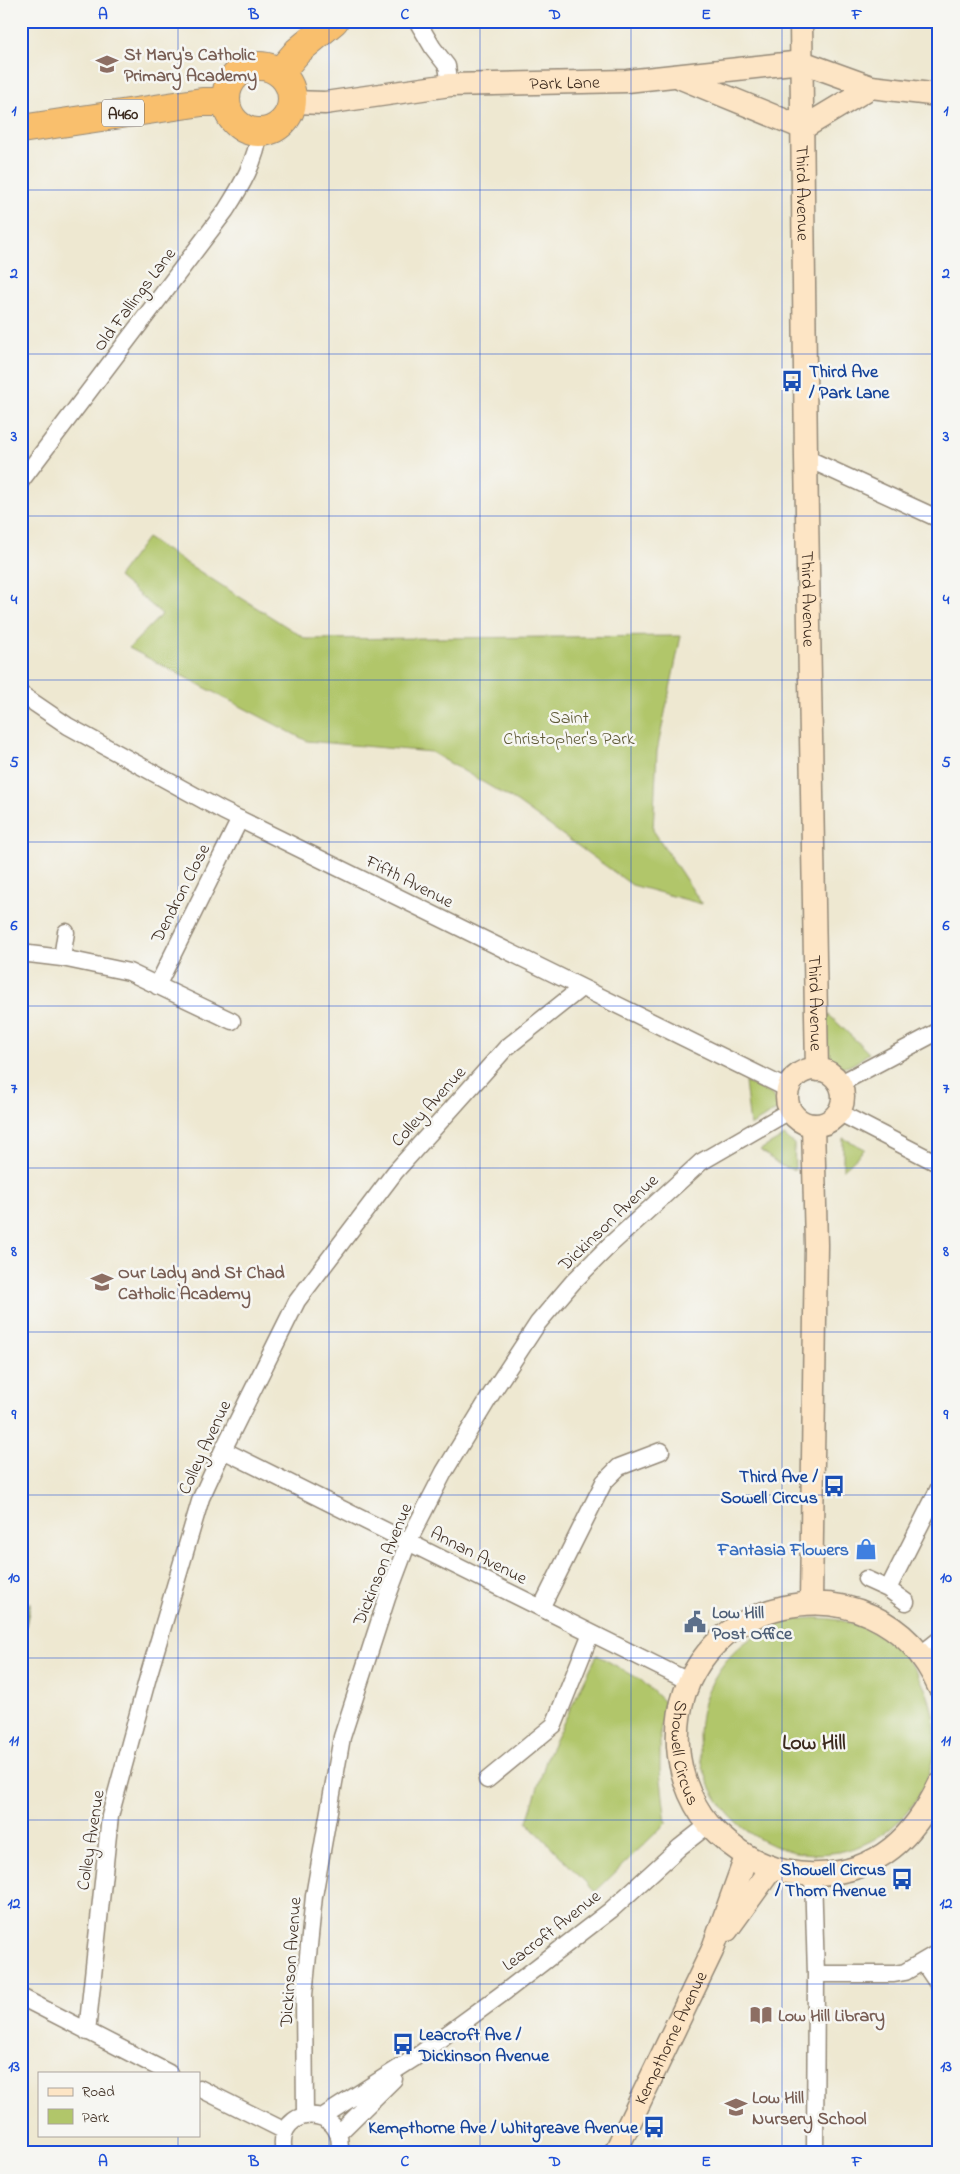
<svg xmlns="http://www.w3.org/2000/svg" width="960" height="2174" viewBox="0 0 960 2174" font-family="'Indie Flower',sans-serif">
  <rect width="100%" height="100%" fill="#f6f6f2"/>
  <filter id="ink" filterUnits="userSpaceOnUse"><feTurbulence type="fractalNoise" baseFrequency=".02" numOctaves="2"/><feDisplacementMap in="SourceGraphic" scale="10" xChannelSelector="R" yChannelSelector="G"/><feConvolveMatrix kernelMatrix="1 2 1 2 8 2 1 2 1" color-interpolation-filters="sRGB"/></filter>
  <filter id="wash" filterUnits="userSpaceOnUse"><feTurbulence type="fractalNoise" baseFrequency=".0096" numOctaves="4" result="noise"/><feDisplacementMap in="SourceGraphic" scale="20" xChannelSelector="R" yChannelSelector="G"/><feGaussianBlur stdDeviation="1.12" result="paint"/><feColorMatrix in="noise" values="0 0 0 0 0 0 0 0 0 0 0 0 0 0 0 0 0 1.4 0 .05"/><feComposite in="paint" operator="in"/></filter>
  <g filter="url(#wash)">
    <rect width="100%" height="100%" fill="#eee8d1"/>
    <path fill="#b1c66a" stroke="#767844" d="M147 538 306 639 681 636 657 751 653 830 702 904 632 885 517 802 431 752 307 741 129 648 162 614 118 577Z
      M828 1014 869 1053C862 1058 853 1066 845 1067 821 1072 827 1028 828 1014Z
      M745 1082 771 1094 779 1105 777 1110 750 1126Z
      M784 1136 794 1144 795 1170 781 1166 760 1150Z
      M843 1138 865 1149 843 1170Z
      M699 1736a118 118 0 1 1 236 0a118 118 0 1 1-236 0Z
      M597 1655 641 1680 664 1702 660 1736V1771L666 1823 595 1892 527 1822 548 1754Z"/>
    <path fill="#8cab5e" stroke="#646a3e" d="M31 1602 21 1649V1609Z"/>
  </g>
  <g filter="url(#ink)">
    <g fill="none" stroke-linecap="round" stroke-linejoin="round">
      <g stroke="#948978" stroke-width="19">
        <path id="street" d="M417 21 433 48 447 66 450 85
          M806 458 939 519
          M21 481 226 210C242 185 256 161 260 131
          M21 694 68 726 223 811 788 1089
          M29 954 62 958 129 972 232 1021
          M62 958 66 932
          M157 986 240 819
          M839 1084 939 1031
          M838 1112 939 1164
          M223 1450 690 1682
          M866 1579 888 1589
          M906 1602 888 1589 939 1488
          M541 1608 604 1482 619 1467 661 1451
          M920 1655 939 1640
          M487 1780 554 1725 591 1633
          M813 1875 816 1974 815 2153
          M923 1962 938 1984
          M816 1974H894L905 1972 939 1952
          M21 1997 169 2073
          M87 2032 110 1816 148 1677 201 1498 223 1450 297 1301 395 1172 506 1048 580 989
          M199 2088 285 2131
          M305 2115 304 1995 314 1896 342 1737 387 1598 408 1542 444 1472 492 1393 538 1323 573 1282 611 1244 701 1162 791 1110
          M322 2117 413 2059 506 1991 611 1910 680 1847 708 1825
          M338 2134 394 2079
          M284 2153C273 2103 348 2103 339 2153"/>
      </g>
      <g stroke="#948978" stroke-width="25">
        <g id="secondary">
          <path id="s1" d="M801 21 806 458 817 1070"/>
          <path d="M681 78 803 128"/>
          <path id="s2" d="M292 102 325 103 450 85 627 81 802 62 871 87 939 95"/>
          <path d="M803 128 871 87"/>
          <circle cx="815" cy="1097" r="28"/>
          <path d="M811 1602 816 1245 813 1125"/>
          <path id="s3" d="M939 1687C878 1547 670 1595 678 1746 680 1777 694 1812 717 1833 746 1860 778 1876 819 1874 878 1872 914 1837 939 1785"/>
          <path d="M727 1930 772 1868"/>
          <path id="s4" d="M615 2153 712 1951 746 1857"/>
        </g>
      </g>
      <g stroke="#948978" stroke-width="30">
        <path id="highway" d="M226 99a33 33 0 1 1 66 0a33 33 0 1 1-66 0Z
          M279 73 298 51 334 21
          M21 129 202 102H226"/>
      </g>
      <use href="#street" stroke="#fff" stroke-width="16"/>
      <use href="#secondary" stroke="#fde5c5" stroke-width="22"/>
      <use href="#highway" stroke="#f9bf6d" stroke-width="28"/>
    </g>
  </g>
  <path fill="none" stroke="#1d4ed8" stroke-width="1" stroke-opacity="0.55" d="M178 21V2073M329 21V2153M480 21V2153M631 21V2153M782 21V2153M21 190H939M21 354H939M21 516H939M21 680H939M21 842H939M21 1006H939M21 1168H939M21 1332H939M21 1495H939M21 1658H939M21 1820H939M21 1984H939M178 2135V2153"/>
  <defs>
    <g id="school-bare" transform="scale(1.725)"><path d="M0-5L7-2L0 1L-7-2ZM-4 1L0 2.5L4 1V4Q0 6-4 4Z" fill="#8d6e63" stroke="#f6f6f2" stroke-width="2.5" paint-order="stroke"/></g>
    <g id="bus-bare" transform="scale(1.725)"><path d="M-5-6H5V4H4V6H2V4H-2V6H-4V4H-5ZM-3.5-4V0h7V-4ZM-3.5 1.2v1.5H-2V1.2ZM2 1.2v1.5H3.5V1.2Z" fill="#1a4fb4" stroke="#f6f6f2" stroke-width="2.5" paint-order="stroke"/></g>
    <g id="shop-bare" transform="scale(1.725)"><path d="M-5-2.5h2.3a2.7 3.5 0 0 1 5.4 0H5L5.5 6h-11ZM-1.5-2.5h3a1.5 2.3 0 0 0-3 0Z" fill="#3f7fe0" stroke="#f6f6f2" stroke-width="2.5" paint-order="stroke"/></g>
    <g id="civic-bare" transform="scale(1.725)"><path d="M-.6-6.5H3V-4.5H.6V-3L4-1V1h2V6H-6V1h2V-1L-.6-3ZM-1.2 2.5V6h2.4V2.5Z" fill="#5c6f8a" stroke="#f6f6f2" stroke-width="2.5" paint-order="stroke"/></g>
    <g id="library-bare" transform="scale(1.725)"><path d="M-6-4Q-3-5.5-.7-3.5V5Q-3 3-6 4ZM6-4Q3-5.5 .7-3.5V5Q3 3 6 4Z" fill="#8d6e63" stroke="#f6f6f2" stroke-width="2.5" paint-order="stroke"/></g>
  </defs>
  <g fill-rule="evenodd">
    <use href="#school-bare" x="107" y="64"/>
    <use href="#bus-bare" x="792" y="381"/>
    <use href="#school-bare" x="102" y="1282"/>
    <use href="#bus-bare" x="834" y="1486"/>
    <use href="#shop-bare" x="866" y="1549"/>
    <use href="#civic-bare" x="695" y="1622"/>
    <use href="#bus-bare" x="902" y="1879"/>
    <use href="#library-bare" x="761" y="2015"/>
    <use href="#bus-bare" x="403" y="2044"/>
    <use href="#school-bare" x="736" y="2107"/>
    <use href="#bus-bare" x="654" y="2127"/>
  </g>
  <g text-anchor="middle" stroke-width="5" stroke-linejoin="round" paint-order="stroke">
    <rect fill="#f6f6f2" stroke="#73675e" stroke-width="1" x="102" y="99.5" width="42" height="27" rx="4"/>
    <g font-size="16" font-weight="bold" fill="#3b2a1e">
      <text x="123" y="119">A460</text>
    </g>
    <g font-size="18" font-weight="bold" fill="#785e54" stroke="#f6f6f2" text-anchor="start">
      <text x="124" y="60">St Mary's Catholic<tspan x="124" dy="21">Primary Academy</tspan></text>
      <text x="118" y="1278">Our Lady and St Chad<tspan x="118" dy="21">Catholic Academy</tspan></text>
      <text x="778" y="2021">Low Hill Library</text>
      <text x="752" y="2103">Low Hill<tspan x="752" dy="21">Nursery School</tspan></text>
    </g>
    <g font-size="18" fill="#3b2a1e" stroke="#f6f6f2">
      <text dy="6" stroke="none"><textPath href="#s2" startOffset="274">Park Lane</textPath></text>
      <text dy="6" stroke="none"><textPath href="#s1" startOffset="172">Third Avenue</textPath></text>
      <text transform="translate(134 299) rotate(-53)" y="6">Old Fallings Lane</text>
      <text dy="6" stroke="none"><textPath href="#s1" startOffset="578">Third Avenue</textPath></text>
      <text transform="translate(410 881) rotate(27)" y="6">Fifth Avenue</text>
      <text transform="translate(180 893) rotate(-63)" y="6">Dendron Close</text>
      <text dy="6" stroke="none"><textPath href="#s1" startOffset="982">Third Avenue</textPath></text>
      <text transform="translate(428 1106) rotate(-48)" y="6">Colley Avenue</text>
      <text transform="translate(608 1222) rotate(-44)" y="6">Dickinson Avenue</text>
      <text transform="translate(204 1447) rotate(-65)" y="6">Colley Avenue</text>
      <text transform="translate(479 1555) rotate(27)" y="6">Annan Avenue</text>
      <text transform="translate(382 1564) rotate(-68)" y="6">Dickinson Avenue</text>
      <text dy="6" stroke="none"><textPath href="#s3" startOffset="388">Showell Circus</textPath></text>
      <text transform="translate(90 1840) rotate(-81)" y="6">Colley Avenue</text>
      <text transform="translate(551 1930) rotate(-38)" y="6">Leacroft Avenue</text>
      <text transform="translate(290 1962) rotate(-86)" y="6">Dickinson Avenue</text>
      <text dy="6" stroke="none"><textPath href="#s4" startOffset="128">Kempthorne Avenue</textPath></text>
    </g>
    <g font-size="18" font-weight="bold" fill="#164399" stroke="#f6f6f2" text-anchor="end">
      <text x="809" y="377" text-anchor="start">Third Ave<tspan x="809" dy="21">/ Park Lane</tspan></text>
      <text x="818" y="1482">Third Ave /<tspan x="818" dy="21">Sowell Circus</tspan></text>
      <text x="886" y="1875">Showell Circus<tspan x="886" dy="21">/ Thorn Avenue</tspan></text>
      <text x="419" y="2040" text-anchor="start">Leacroft Ave /<tspan x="419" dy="21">Dickinson Avenue</tspan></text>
      <text x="638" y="2133">Kempthorne Ave / Whitgreave Avenue</text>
    </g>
    <g font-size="18" fill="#5e5935" stroke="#f6f6f2">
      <text x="569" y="723">Saint<tspan x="569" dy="21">Christopher's Park</tspan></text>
    </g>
    <g font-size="18" font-weight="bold" fill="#366cbe" stroke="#f6f6f2" text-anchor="end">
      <text x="849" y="1555">Fantasia Flowers</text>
    </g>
    <g font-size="18" font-weight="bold" fill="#4e5e75" stroke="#f6f6f2" text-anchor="start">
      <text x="712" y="1618">Low Hill<tspan x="712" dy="21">Post Office</tspan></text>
    </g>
    <g font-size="22" font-weight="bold" fill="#3b2a1e" stroke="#f6f6f2">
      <text x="814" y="1749">Low Hill</text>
    </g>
  </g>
  <rect width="960" height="2174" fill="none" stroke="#f6f6f2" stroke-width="55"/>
  <rect x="38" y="2072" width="162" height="65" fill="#f6f6f2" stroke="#aba49d"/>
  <rect x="48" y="2088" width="25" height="8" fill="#fde5c5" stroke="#aba49d"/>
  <text x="82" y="2096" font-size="15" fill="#3b2a1e">Road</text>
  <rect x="48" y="2109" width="25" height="15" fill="#b1c66a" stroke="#aba49d"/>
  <text x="82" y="2122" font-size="15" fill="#3b2a1e">Park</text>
  <rect x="28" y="28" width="904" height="2118" fill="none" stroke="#1d4ed8" stroke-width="2"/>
  <g font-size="16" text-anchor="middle" font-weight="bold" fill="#1d4ed8">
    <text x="103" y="19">A</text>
    <text x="254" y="19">B</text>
    <text x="405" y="19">C</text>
    <text x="555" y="19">D</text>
    <text x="706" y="19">E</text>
    <text x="857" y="19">F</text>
    <text x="14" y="115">1</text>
    <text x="946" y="115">1</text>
    <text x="14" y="278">2</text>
    <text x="946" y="278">2</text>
    <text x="14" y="441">3</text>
    <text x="946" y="441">3</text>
    <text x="14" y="604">4</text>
    <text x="946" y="604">4</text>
    <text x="14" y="767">5</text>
    <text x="946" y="767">5</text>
    <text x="14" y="930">6</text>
    <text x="946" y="930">6</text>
    <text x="14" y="1093">7</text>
    <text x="946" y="1093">7</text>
    <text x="14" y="1256">8</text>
    <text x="946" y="1256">8</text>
    <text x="14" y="1419">9</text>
    <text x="946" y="1419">9</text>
    <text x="14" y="1582">10</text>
    <text x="946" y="1582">10</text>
    <text x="14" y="1745">11</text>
    <text x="946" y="1745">11</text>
    <text x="14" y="1908">12</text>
    <text x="946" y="1908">12</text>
    <text x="14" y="2071">13</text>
    <text x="946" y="2071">13</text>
    <text x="103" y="2166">A</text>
    <text x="254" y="2166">B</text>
    <text x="405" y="2166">C</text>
    <text x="555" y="2166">D</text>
    <text x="706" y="2166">E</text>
    <text x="857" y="2166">F</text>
  </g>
</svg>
